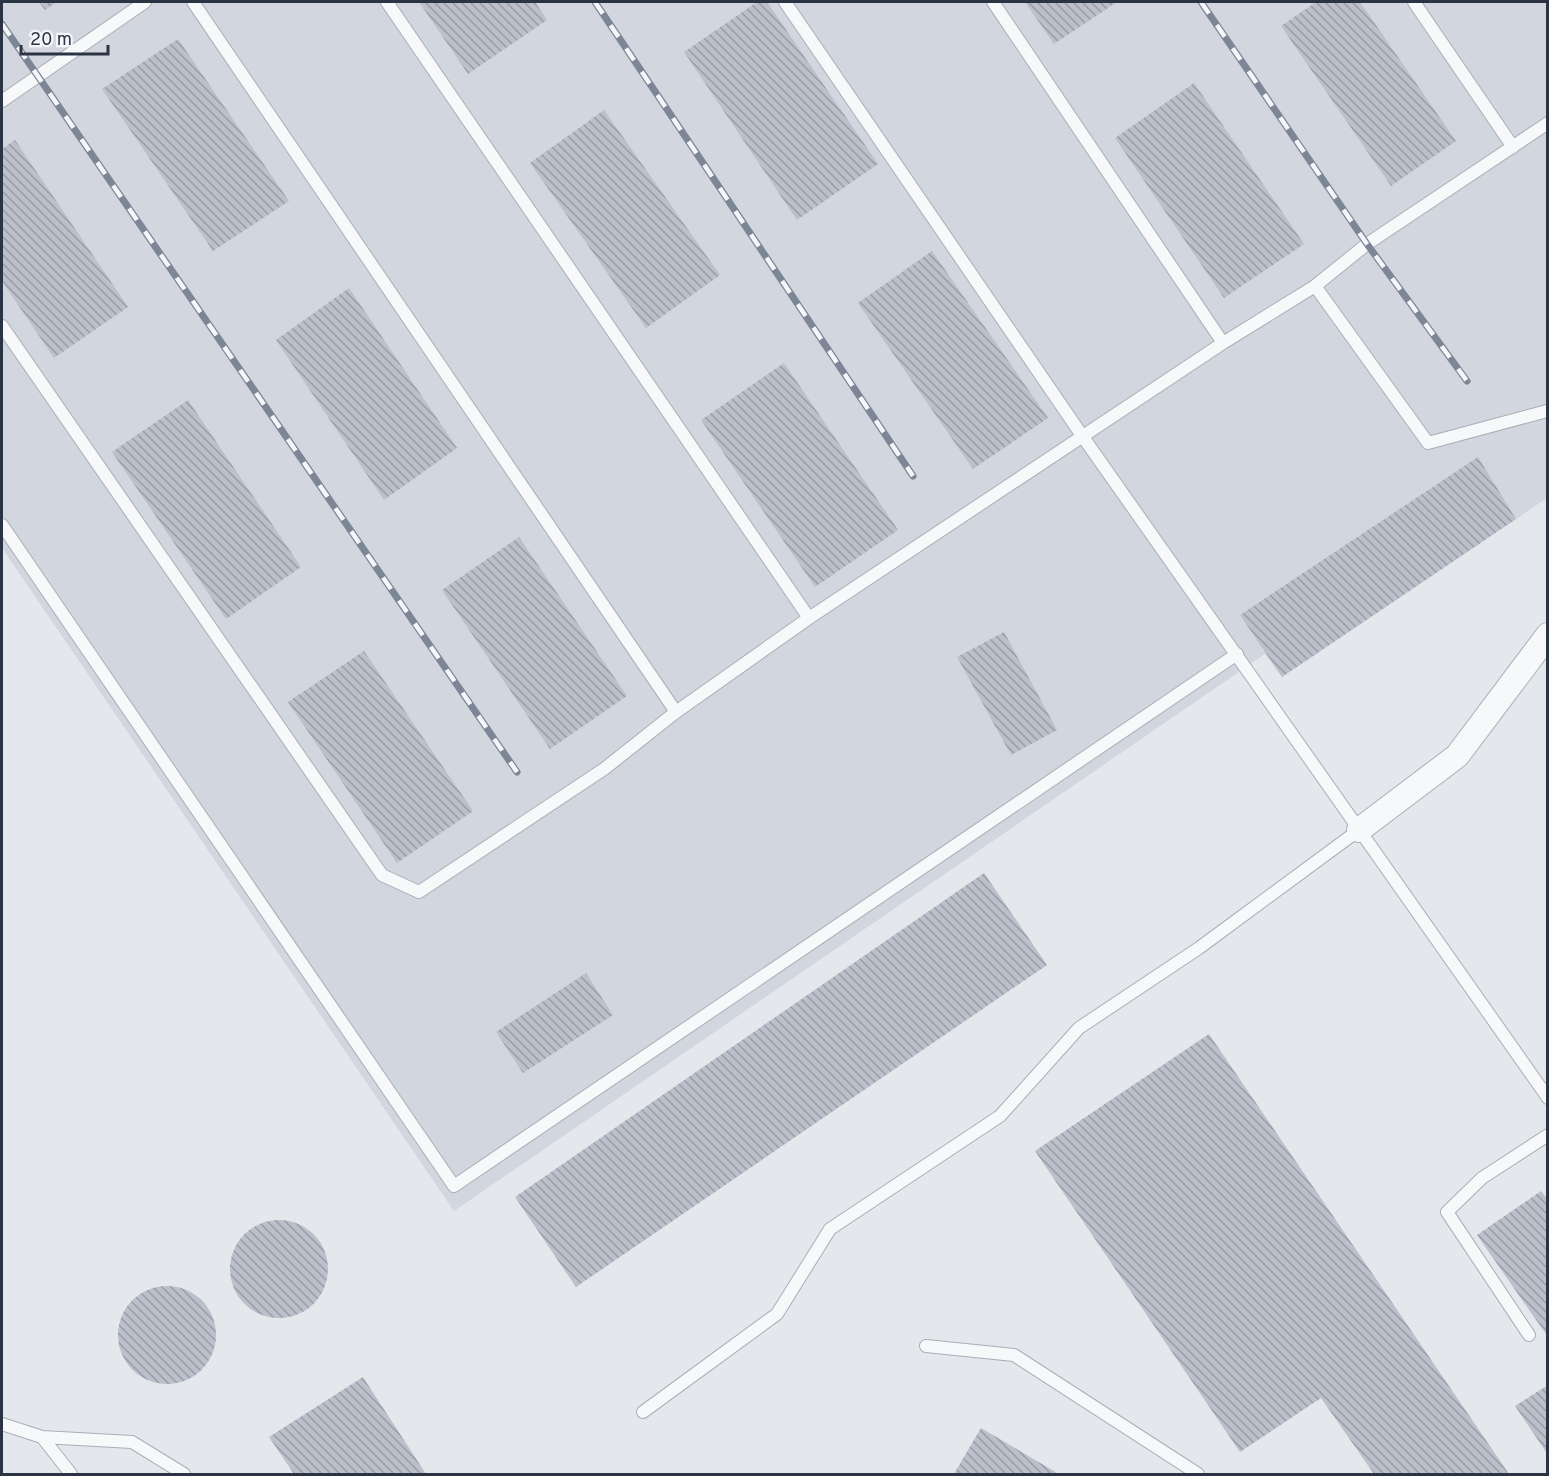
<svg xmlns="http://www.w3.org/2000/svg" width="1549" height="1476" viewBox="0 0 1549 1476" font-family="Overpass,sans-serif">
  <defs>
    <pattern id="building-back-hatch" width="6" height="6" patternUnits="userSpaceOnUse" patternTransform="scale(1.5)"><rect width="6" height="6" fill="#bbc0ca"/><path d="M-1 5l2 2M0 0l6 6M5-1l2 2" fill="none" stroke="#989da6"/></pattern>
  </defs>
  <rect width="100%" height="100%" fill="#e4e7ec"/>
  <path fill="#d2d6de" d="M2 2H1547V498L1282 677 1265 654 454 1211 2 548Z"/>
  <path fill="url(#building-back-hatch)" d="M39 2H57L45 10Z
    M419 2H535L547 20 468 74Z
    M757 2H767L878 164 797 220 684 52Z
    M1025 2H1117L1054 44Z
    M1316 2H1360L1456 141 1391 186 1281 26Z
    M178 39 289 201 213 251 102 89Z
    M1194 83 1304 244 1224 298 1115 138Z
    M604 110 720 275 646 328 530 163Z
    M15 140 128 307 54 358 2 281V149Z
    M932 251 1048 418 973 469 858 303Z
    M349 288 457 448 384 500 276 340Z
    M784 363 898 530 815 587 701 420Z
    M188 400 301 567 226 619 112 452Z
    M1478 457 1516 519 1282 677 1240 615Z
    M519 537 627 696 550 749 442 590Z
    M1004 632 1057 730 1011 755 957 657Z
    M364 651 473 811 397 863 288 702Z
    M984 873 1047 965 576 1287 515 1197Z
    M586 973 613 1015 523 1073 496 1032Z
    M1209 1034 1509 1474H1374L1321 1398 1240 1452 1035 1151Z
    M1541 1191 1548 1200V1337L1477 1235Z
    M230 1269a49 49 0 1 1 98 0a49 49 0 1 1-98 0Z
    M118 1335a49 49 0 1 1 98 0a49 49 0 1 1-98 0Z
    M363 1377 426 1474H294L269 1437Z
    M1548 1385V1455L1515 1406Z
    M981 1428 1059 1474H954Z"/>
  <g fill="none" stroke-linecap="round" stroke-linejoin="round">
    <g stroke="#a9aeb7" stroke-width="14">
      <path id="service" d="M193 2 676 712
        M387 2 809 618
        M785 2 1083 437 1548 1098
        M993 2 1223 343
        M1414 2 1513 147
        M2 101 145 2
        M1315 286 1428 443 1547 411
        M2 326 382 875 419 892 604 769 676 712 809 618 1223 343 1315 286 1367 244 1548 123
        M2 525 454 1186 1237 654
        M1529 1335 1447 1212 1482 1178 1548 1135
        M926 1346 1014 1355 1198 1474
        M643 1412 777 1314 830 1229 1000 1116 1079 1028 1199 948 1359 830
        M2 1424 42 1437
        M71 1474 42 1437 132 1442 184 1474"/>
    </g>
    <g stroke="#a9aeb7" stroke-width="26">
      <path id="minor" d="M1359 830 1457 756 1548 635"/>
    </g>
    <use href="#service" stroke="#f7f8fa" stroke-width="12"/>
    <use href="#minor" stroke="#f7f8fa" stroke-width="24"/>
    <g stroke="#7d8696" stroke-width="7">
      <path id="rail" d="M595 2 913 476
        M1201 2 1367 244 1467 381
        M2 24 517 772"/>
    </g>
    <use href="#rail" stroke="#f4f6f9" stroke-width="4.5" stroke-dasharray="14" stroke-linecap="butt"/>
  </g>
  <rect width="1549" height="1476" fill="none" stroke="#2b3445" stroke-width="6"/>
  <path d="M21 45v9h87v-9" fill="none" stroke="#2b3445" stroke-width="3"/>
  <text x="30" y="45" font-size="18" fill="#2b3445" stroke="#f4f6f9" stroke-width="4.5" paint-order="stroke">20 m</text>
</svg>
